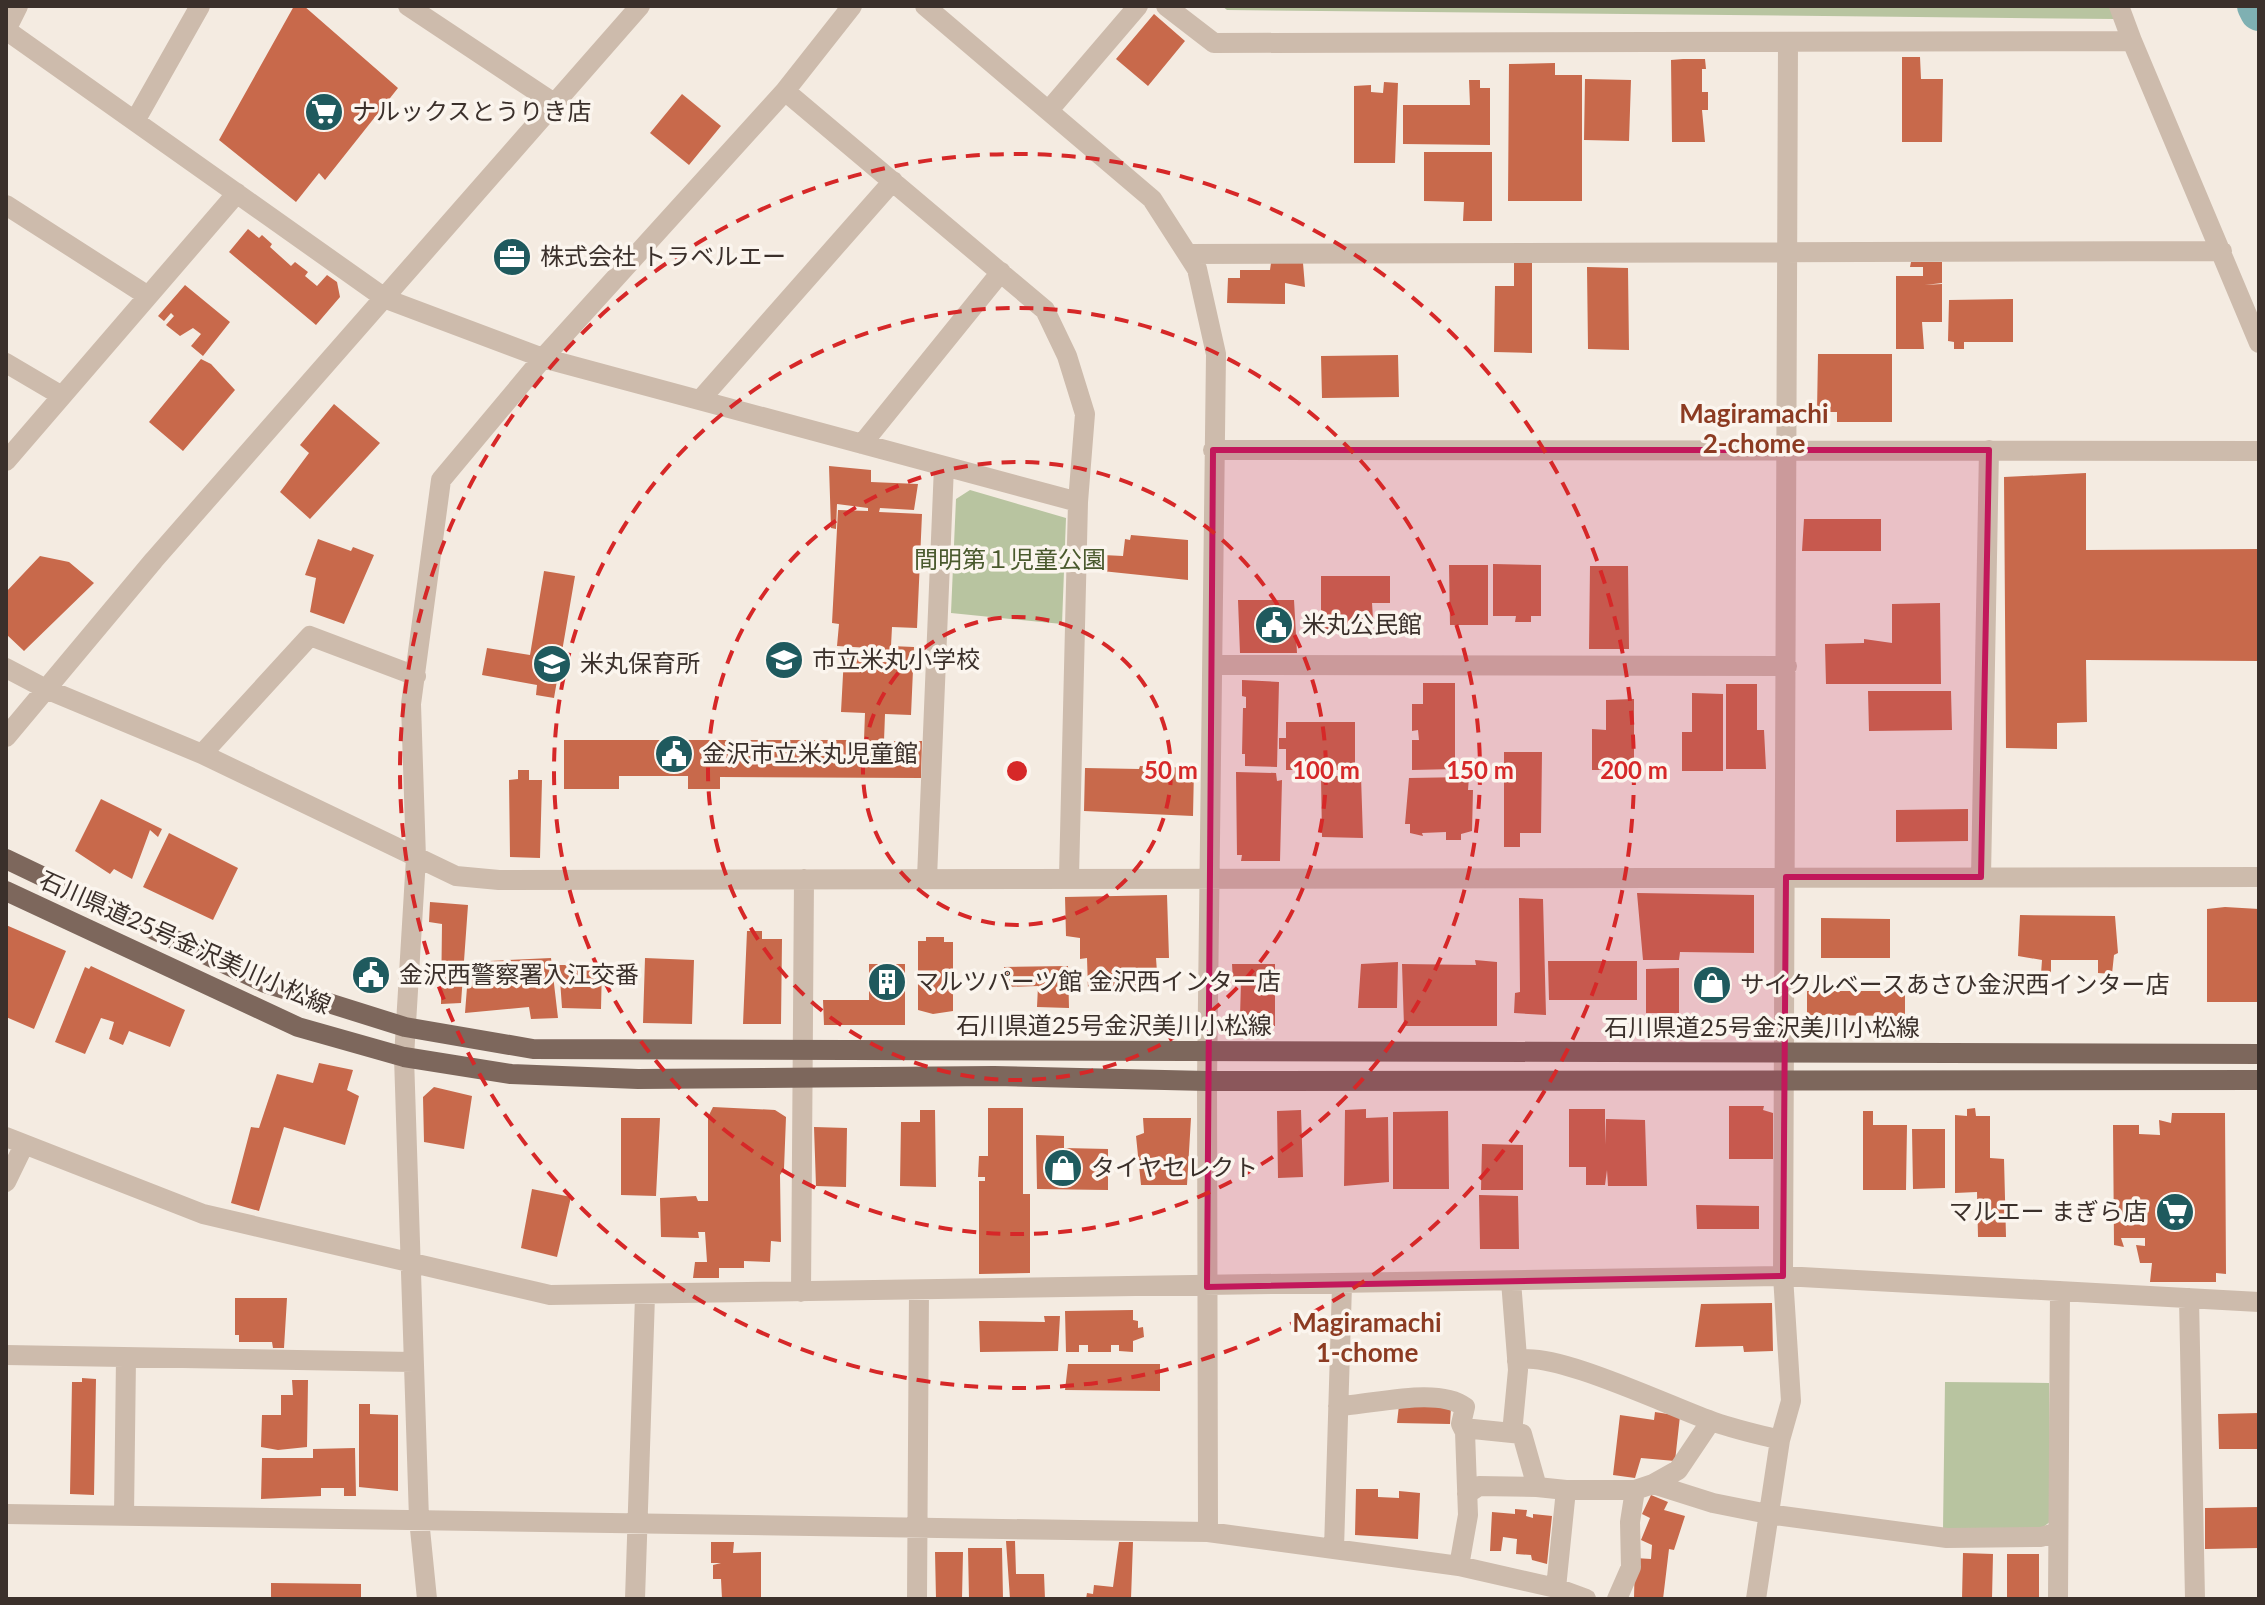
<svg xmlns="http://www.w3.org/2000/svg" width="2265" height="1605" viewBox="0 0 2265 1605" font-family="Lato,'Noto Sans JP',sans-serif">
  <rect width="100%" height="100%" fill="#f4ebe1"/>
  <path fill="#b8c4a0" d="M1222 6H2110L2115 19 1227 10Z
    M970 490 1066 518 1062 624 951 613 956 499Z
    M1945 1382 2049 1383 2051 1521 2042 1528 1943 1530Z"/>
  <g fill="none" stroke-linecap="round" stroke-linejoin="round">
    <path stroke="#7fb0b2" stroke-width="38" d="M2256 6 2259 12"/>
  </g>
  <path fill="#c8694b" d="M294 6H304L398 88 325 180 319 173 296 202 219 140Z
    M1154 14 1185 41 1148 86 1116 59Z
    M1902 57H1920L1921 79H1943L1942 142H1902Z
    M1683 59H1705L1706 69H1702V92H1708V110H1702L1705 142H1672L1671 60Z
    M1555 63V75H1582V201H1508L1509 64Z
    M1585 79 1631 80 1629 141 1584 140Z
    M1469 80H1480V88H1490V145L1403 144V105H1470Z
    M1384 82 1398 83 1395 163H1354V86L1371 85V92L1383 93Z
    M682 94 721 126 689 165 650 133Z
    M1424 152H1492V221H1463L1464 202 1424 201Z
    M248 229 259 238 262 235 272 244 270 247 291 266 295 262 308 272 305 276 317 286 327 275 337 282 340 297 316 325 229 252Z
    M1514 262 1532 263V353L1494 352 1495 286H1514Z
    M1911 262H1942V283L1925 285 1942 284V322H1922L1924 349H1896V276H1923V267H1910Z
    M1271 263H1303L1305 287 1285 283V304L1227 303 1228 278H1240V270H1270Z
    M1587 267 1628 268 1629 350 1588 349Z
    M185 285 230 322 203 356 191 346 201 334 193 328 180 336 166 325 174 316 171 313 164 321 158 316Z
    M2013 299V342H1964V349H1954V342L1948 341 1949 300Z
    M1818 354H1892V422H1837V412H1817Z
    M1398 355 1399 397 1322 398 1321 356Z
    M201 359 211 364 235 390 183 451 149 422Z
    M334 404 380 443 310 519 280 492 309 453 300 445Z
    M829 466 871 470V482L918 484 914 510 880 508 879 512 922 514 917 628 892 627 891 646 914 647 911 715 885 714 884 741H922L921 778 720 777V789H688V776H619V789H564V740H864L865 713 841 712 844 656 868 657 869 648 837 646 839 624 832 623 838 510 868 511V508L837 504 836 529 831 528Z
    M2086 473V550L2259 549V661L2086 660 2087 722 2057 723V749L2006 748 2004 477Z
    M1804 519H1881V551H1802Z
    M1131 535 1188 540V580L1102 571 1103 555 1123 556 1125 539 1130 540Z
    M318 539 351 551 353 547 374 555 344 624 310 612 316 578 305 575Z
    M40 556 69 562 94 583 24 651 6 634V592Z
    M1493 564 1541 565V616H1531V622H1515L1516 616H1493Z
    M1449 565H1488V625H1450Z
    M1590 566H1628L1629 649H1589Z
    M544 571 575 576 554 698 536 695 537 685 482 675 487 648 530 655Z
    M1321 576H1390V603H1372L1373 619 1345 624V630H1321Z
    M1238 600H1294L1297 653H1240Z
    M1940 603 1941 684H1826L1825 644 1864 643V639L1892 643V604Z
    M1242 680 1279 682 1277 767 1245 766V754H1242L1243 708H1246V697L1242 696Z
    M1423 683H1455V769L1412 770V740H1419L1418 730 1412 731V704H1423Z
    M1726 684H1757V730H1764L1766 769H1726Z
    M1868 691H1951L1952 730 1869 731Z
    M1692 693 1723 694V771H1682V732H1692Z
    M1634 699V770H1592V729L1606 730V700Z
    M1286 722H1355V770H1286V749H1279V738H1286Z
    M1504 752H1542L1541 833H1520V847H1504Z
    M1140 766 1194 768 1193 816 1084 811 1085 768 1139 769Z
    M518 770H529V780H542L540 858 510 857 509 780 518 779Z
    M1236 772 1276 773 1277 781 1282 780 1280 861H1241L1242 855H1237Z
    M1321 776H1361L1363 838 1322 837Z
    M1469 777 1468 790H1473L1472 831 1461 834V840H1446V832L1422 833 1423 836 1410 833V824H1405L1409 778Z
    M101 799 162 829 158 837 150 830 132 879 114 869 110 874 75 851Z
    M1968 809V841L1896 842V810Z
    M169 833 238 868 213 920 143 887Z
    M1637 893 1754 895V953L1680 952 1679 960H1643Z
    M1167 895 1169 958H1156L1157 972H1152L1155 989H1088L1087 958 1080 959V938L1066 936 1065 897Z
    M1519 898 1543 899 1546 1015 1514 1013 1515 993 1520 992Z
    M430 902 468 905 461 1003 441 1004 442 924 429 922Z
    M2225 907 2259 909V1002H2207V909Z
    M2020 915 2115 916 2118 953 2114 955 2112 974 2098 973V960H2051V974H2041L2042 960 2018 956Z
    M1821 918 1890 919V958H1821Z
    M6 925 66 951 34 1029 6 1017Z
    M747 931H762V939H782L781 1024H743Z
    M926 937H944V942H953V1011L933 1014 918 1010V941H926Z
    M551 958 558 1018 531 1019 529 1007 465 1013 469 962Z
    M645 958 694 960 692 1024 643 1023Z
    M1475 960 1497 962V1026H1404L1402 964 1476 965Z
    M1548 961H1637V1000H1549Z
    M1398 962 1397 1008H1358L1361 964Z
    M869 964H905V1025H824L823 1000H869Z
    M1232 964H1275V1026L1246 1025 1240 1016 1241 982H1233Z
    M559 965H602L601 1009 562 1008Z
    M91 966 185 1010 170 1047 129 1031 123 1045 109 1039 114 1022 101 1018 85 1054 55 1042 85 967 89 969Z
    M1068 966 1069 1008 1037 1007 1038 986 1005 987 1004 967Z
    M1679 968V1013H1646V969Z
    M1807 991H1905V1016L1807 1015Z
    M319 1063 353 1070 347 1090 359 1096 345 1145 284 1127 259 1211 231 1203 251 1127 259 1128 277 1074 313 1083Z
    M434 1087 472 1096 464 1149 424 1142 423 1097Z
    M1729 1106H1764L1763 1110 1773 1113V1159H1729Z
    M713 1107 775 1110 786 1117 784 1169 780 1175 781 1242 771 1241 770 1262 744 1261V1268H719V1278H693L695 1262H707L705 1232H698L699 1238 661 1237 660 1198 696 1196 698 1201H708V1117Z
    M988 1108H1023V1194H1030V1273L979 1274V1181H985V1177H978L979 1156H988Z
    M1975 1108 1976 1116H1990V1158L2004 1159 2006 1237H1978L1977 1192 1955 1193V1115L1967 1116V1109Z
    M1366 1109V1118L1388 1117 1389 1182 1344 1186 1345 1110Z
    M1569 1109H1605V1145L1606 1119 1645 1120 1647 1186H1608L1607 1170 1605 1185H1586V1167H1569Z
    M920 1110H935L936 1187 900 1186 901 1122H920Z
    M1301 1110 1303 1177 1278 1178 1277 1111Z
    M1448 1111 1449 1189H1393V1112Z
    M1863 1111H1873V1125H1907L1906 1190H1863Z
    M2172 1113H2225L2226 1274 2216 1273V1282H2150L2152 1263H2140L2136 1245 2145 1246V1238H2121L2124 1247 2114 1245 2113 1125H2139V1134L2160 1135 2159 1120 2171 1123Z
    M621 1118H660L656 1196 621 1195Z
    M1143 1118H1191L1187 1185H1141L1136 1136 1144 1133Z
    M814 1127 847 1128 846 1187 816 1186Z
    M1912 1129H1945V1188L1913 1189Z
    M1036 1135 1064 1136V1148L1108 1149V1190L1037 1189Z
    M1482 1144 1523 1145V1190H1481Z
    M532 1189 571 1197 557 1257 521 1248Z
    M1479 1195 1518 1196 1519 1249H1480Z
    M1696 1205 1759 1206V1229H1697Z
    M235 1298H287L284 1348H273L272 1342H239V1335H235Z
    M1772 1303 1773 1351 1744 1352 1743 1346 1695 1347 1701 1304Z
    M1133 1310V1320L1138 1321V1328L1143 1327 1144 1337 1133 1341V1352L1119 1351V1345H1111V1352H1088V1345H1079V1352H1066L1065 1311Z
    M1044 1316H1060L1058 1351 980 1352 979 1321 1045 1322Z
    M1068 1364H1160V1391L1065 1390Z
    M82 1378 96 1379 94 1495 70 1494 72 1382H82Z
    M292 1380H308L307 1447 278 1450 261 1447 262 1415H281V1395H293Z
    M359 1404H370V1414L398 1415V1491L359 1487Z
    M1399 1405 1451 1407 1450 1424 1397 1423Z
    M1655 1412 1680 1416 1675 1461 1641 1458 1635 1478 1613 1475 1620 1415 1654 1420Z
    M2259 1413V1449H2219L2218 1414Z
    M355 1448 356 1496H344V1488H321V1496L261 1499 262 1458H313V1449Z
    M1356 1489H1378V1497L1399 1498V1491L1420 1493 1418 1539 1355 1535Z
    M1651 1495 1668 1502 1664 1510 1685 1516 1674 1550 1669 1549 1663 1599 1634 1598 1635 1558 1651 1559 1652 1545 1641 1540 1650 1518 1642 1514Z
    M2259 1507V1548L2205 1549V1508Z
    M1515 1509 1527 1510 1526 1516 1533 1518V1514L1552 1516 1547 1564 1532 1560 1531 1555 1516 1554 1517 1539 1503 1537 1501 1551H1490L1492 1512 1515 1514Z
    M1006 1541H1015L1016 1574H1044L1045 1599H1010Z
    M711 1542H734L733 1553 761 1552V1599H722L721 1579H713V1565L721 1563H711Z
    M1119 1542H1133L1131 1599H1086L1087 1593 1093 1594 1094 1585 1113 1587Z
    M968 1548H1002L1003 1599H969Z
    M935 1552H963L962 1599H936Z
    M1963 1553 1993 1554 1992 1599H1962Z
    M2007 1554H2039V1599H2007Z
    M271 1583 361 1584V1599H271Z"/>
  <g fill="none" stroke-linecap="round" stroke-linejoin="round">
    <path stroke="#cdbbac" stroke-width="20" d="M408 6 554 103
      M925 6 1152 199 1197 269 1216 354 1207 1081 1208 1532
      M1166 6 1214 43 2132 41 2259 343
      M2119 6 2132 41
      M6 30 386 299 543 358 1078 502
      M6 30 18 6
      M785 91 1045 310 1067 356 1085 414 1078 502 1069 877
      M1049 110 1138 6
      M135 121 200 6
      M6 205 148 296
      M1189 254 2222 251
      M6 363 62 396
      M700 400 893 181
      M862 444 1001 272
      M1213 450 2259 451
      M6 461 237 193
      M1214 665 1787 666
      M6 668 46 689 202 754 456 876 499 880 2259 877
      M6 737 154 560 640 6
      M202 754 310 636 416 676
      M1981 877 1989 450
      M927 878 944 466
      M6 1137 203 1214 550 1295 1783 1276 2259 1302
      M6 1182 24 1145
      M1511 1281 1518 1370 1512 1433 1522 1434 1537 1487 1566 1490
      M801 1292 804 879
      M2189 1298 2195 1599
      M6 1355 413 1362
      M1517 1361C1546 1347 1674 1408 1709 1420 1732 1429 1757 1434 1780 1440
      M1338 1406C1372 1405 1437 1386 1465 1407L1461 1424 1465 1432 1468 1515 1459 1566
      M1465 1432 1473 1429 1512 1433
      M1653 1484 1678 1470 1711 1421
      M1467 1494 1479 1486 1537 1487
      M6 1514 1208 1532 1459 1566 1556 1588 1586 1599
      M124 1515 126 1358
      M1334 1549 1342 1285
      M1556 1588 1566 1490H1635L1653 1484 1713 1503 1768 1514 1947 1538 2041 1537 2058 1532
      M427 1599 419 1519 404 1057 416 858 411 704 441 480 543 358 785 91 852 6
      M635 1599 645 1296
      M917 1599 919 1290
      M1617 1599 1631 1567 1630 1522 1635 1490
      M1756 1599 1780 1440 1791 1401 1783 1276 1788 42
      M2058 1599 2060 1291"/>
    <path stroke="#7d675c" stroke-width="20" d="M6 859 265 983 405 1027 533 1049 2259 1054
      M6 891 298 1027 404 1057 511 1074 638 1079 994 1076 1207 1081 2259 1080"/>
  </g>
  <path fill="#c2185b" fill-opacity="0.2" stroke="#c2185b" stroke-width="6" stroke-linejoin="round" d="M1213 450H1989L1981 877H1786L1783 1276 1207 1287Z"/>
  <g fill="none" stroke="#d62828" stroke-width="4" stroke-dasharray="14 10">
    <circle cx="1017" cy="771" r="154"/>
    <circle cx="1017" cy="771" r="309"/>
    <circle cx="1017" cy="771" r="463"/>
    <circle cx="1017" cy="771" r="617"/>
  </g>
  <defs>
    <g id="supermarket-disc" transform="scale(2)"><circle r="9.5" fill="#1f5a5e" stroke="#fbf5ee"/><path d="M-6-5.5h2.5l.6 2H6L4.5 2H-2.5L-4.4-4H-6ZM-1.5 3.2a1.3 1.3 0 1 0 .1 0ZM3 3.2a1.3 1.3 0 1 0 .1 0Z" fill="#fff"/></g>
    <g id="office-disc" transform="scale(2)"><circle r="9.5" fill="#1f5a5e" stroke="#fbf5ee"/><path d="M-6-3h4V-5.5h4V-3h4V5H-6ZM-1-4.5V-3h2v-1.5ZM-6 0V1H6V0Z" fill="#fff"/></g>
    <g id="civic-disc" transform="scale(2)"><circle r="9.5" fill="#1f5a5e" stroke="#fbf5ee"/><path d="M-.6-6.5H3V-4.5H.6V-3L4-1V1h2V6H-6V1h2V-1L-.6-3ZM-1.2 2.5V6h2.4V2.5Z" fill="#fff"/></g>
    <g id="school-disc" transform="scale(2)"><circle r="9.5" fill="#1f5a5e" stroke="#fbf5ee"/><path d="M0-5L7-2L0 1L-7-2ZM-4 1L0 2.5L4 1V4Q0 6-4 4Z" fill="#fff"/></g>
    <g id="building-disc" transform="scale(2)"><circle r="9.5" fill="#1f5a5e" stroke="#fbf5ee"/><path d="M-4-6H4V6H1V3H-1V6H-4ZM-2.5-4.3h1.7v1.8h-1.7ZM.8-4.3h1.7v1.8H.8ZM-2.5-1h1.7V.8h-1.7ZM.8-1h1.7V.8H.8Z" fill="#fff"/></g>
    <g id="shop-disc" transform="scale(2)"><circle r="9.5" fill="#1f5a5e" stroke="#fbf5ee"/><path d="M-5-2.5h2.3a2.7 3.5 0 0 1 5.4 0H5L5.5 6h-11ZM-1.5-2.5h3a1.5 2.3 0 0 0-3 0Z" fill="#fff"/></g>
  </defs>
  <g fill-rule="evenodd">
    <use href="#supermarket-disc" x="324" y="112"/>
    <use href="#office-disc" x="512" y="257"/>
    <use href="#civic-disc" x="1274" y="625"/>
    <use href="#school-disc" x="784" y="660"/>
    <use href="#school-disc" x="552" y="664"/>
    <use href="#civic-disc" x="674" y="754"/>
    <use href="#civic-disc" x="371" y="975"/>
    <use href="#building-disc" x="887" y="982"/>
    <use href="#shop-disc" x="1712" y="985"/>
    <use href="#shop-disc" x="1063" y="1168"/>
    <use href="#supermarket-disc" x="2175" y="1212"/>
  </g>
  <g text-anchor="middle" stroke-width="7" stroke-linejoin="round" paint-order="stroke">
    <g font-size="24" fill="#3b302b" stroke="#fbf5ee" text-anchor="start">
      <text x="352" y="120">ナルックスとうりき店</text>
      <text x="540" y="265">株式会社 トラベルエー</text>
      <text x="1302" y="633">米丸公民館</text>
      <text x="812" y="668">市立米丸小学校</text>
      <text x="580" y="672">米丸保育所</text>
      <text x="702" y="762">金沢市立米丸児童館</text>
      <text x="399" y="983">金沢西警察署入江交番</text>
      <text x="915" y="990">マルツパーツ館 金沢西インター店</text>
      <text x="1740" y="993">サイクルベースあさひ金沢西インター店</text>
      <text x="1091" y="1176">タイヤセレクト</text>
      <text x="2147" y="1220" text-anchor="end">マルエー まぎら店</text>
    </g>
    <g font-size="24" fill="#4a5a2e" stroke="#fbf5ee">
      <text x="1010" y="568">間明第１児童公園</text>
    </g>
    <g font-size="24" fill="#3b302b" stroke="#fbf5ee">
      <text transform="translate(185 943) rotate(24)" y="8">石川県道25号金沢美川小松線</text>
      <text x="1114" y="1034">石川県道25号金沢美川小松線</text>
      <text x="1762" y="1036">石川県道25号金沢美川小松線</text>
    </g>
    <g font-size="26" font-weight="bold" fill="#8c3b22" stroke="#fbf5ee">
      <text x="1754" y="423">Magiramachi<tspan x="1754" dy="30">2-chome</tspan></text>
      <text x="1367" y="1332">Magiramachi<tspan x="1367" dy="30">1-chome</tspan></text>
    </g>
  </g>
  <circle cx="1017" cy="771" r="12" fill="#d62828" stroke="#fbf5ee" stroke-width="4"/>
  <g font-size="24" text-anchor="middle" font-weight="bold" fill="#d62828" stroke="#fbf5ee" stroke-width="7" stroke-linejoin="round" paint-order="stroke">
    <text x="1171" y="779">50 m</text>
    <text x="1326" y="779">100 m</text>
    <text x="1480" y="779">150 m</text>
    <text x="1634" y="779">200 m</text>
  </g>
  <rect width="2265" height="1605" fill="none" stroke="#3b302b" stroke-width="16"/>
</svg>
